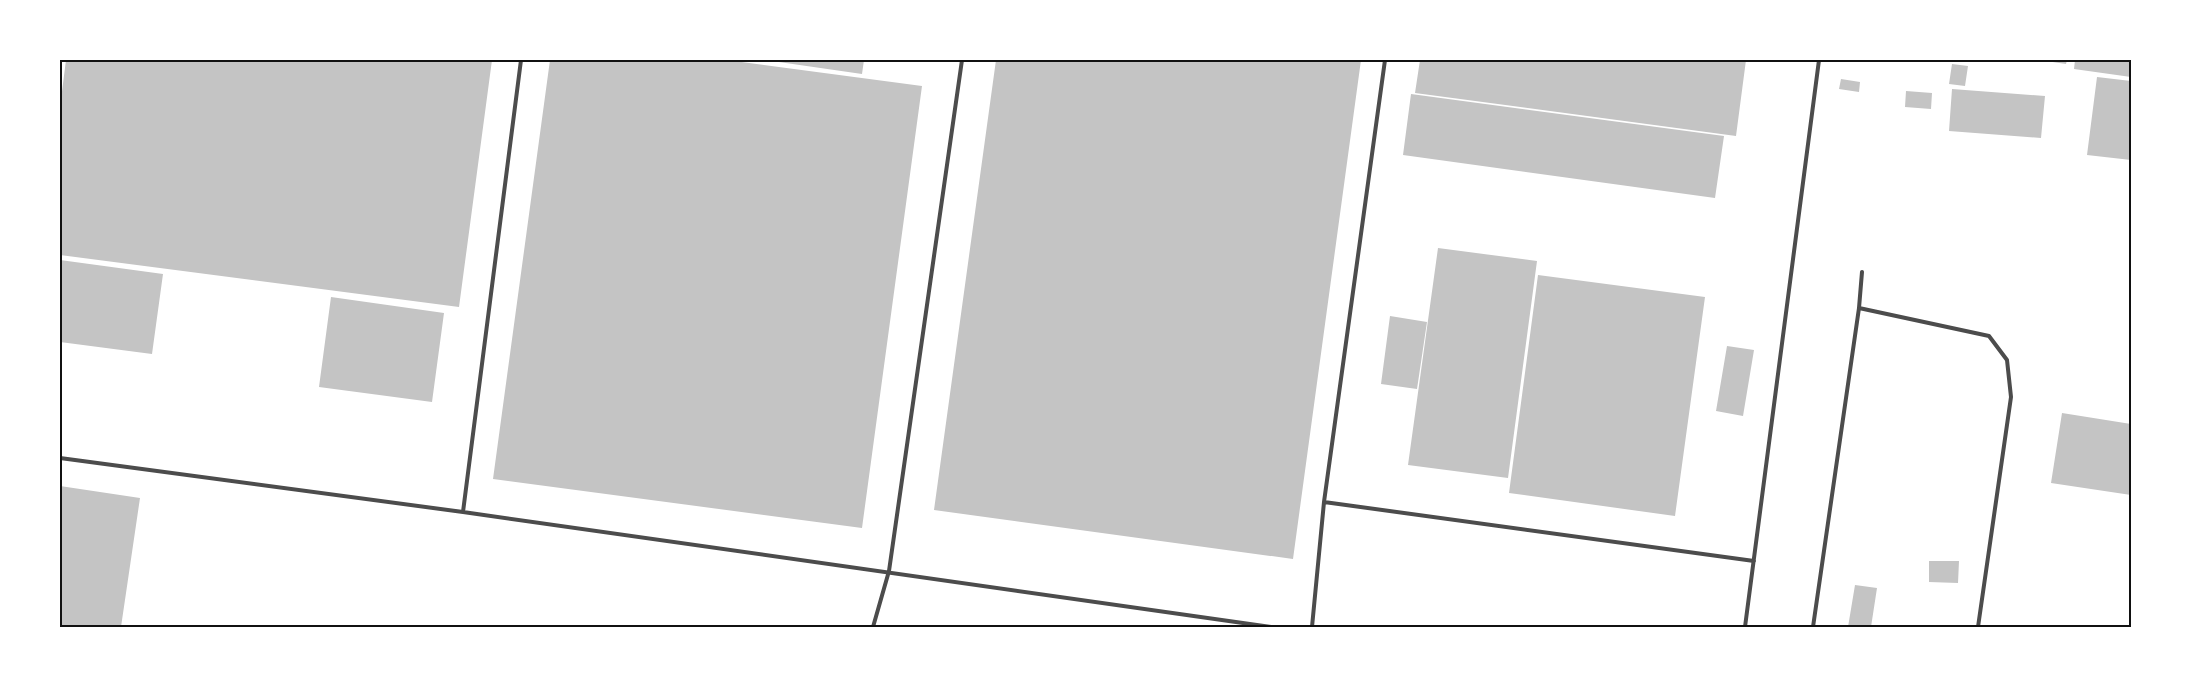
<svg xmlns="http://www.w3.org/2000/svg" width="2191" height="687" viewBox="0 0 2191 687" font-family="'IBM Plex Sans',sans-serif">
  <rect width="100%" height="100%" fill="#fff"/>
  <path fill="#c4c4c4" d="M66 60H492L459 307 60 255V107Z
    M550 60H727L922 86 862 528 493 479Z
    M765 60H864L862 74Z
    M996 60H1361L1293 559 934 510Z
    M1420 60H1746L1736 136 1415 93Z
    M2039 60H2067L2066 64Z
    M2075 60H2131V77L2074 69Z
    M1952 64 1968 66 1965 86 1949 84Z
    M2097 77 2131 81V160L2087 155Z
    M1841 79 1860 82 1859 92 1839 89Z
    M1952 89 2045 96 2041 138 1949 131Z
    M1906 91 1932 93 1931 109 1905 107Z
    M1411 94 1724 136 1715 198 1403 155Z
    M1438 248 1537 261 1508 478 1408 465Z
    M60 260 163 274 152 354 60 342Z
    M1538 275 1705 297 1675 516 1509 493Z
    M331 297 444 313 432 402 319 387Z
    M1390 316 1427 322 1417 389 1381 384Z
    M1727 346 1754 350 1743 416 1716 411Z
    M2062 413 2131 424V495L2051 483Z
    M60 486 140 498 121 627H60Z
    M1929 561H1959L1958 583 1929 582Z
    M1855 585 1877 588 1871 627H1848Z"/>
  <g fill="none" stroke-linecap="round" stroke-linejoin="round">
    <path stroke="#4c4c4c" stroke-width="4" d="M1859 308 1989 336 2007 360 2011 397 1978 627
      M60 458 463 512 1271 627
      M1324 502 1754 561
      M463 512 521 60
      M873 627 889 571 962 60
      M1312 627 1324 502 1385 60
      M1745 627 1819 60
      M1813 627 1859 308 1862 272"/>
  </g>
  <rect width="2191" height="687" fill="none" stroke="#ffffff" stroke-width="122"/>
  <rect x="61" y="61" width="2069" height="565" fill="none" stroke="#111" stroke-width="2"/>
</svg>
